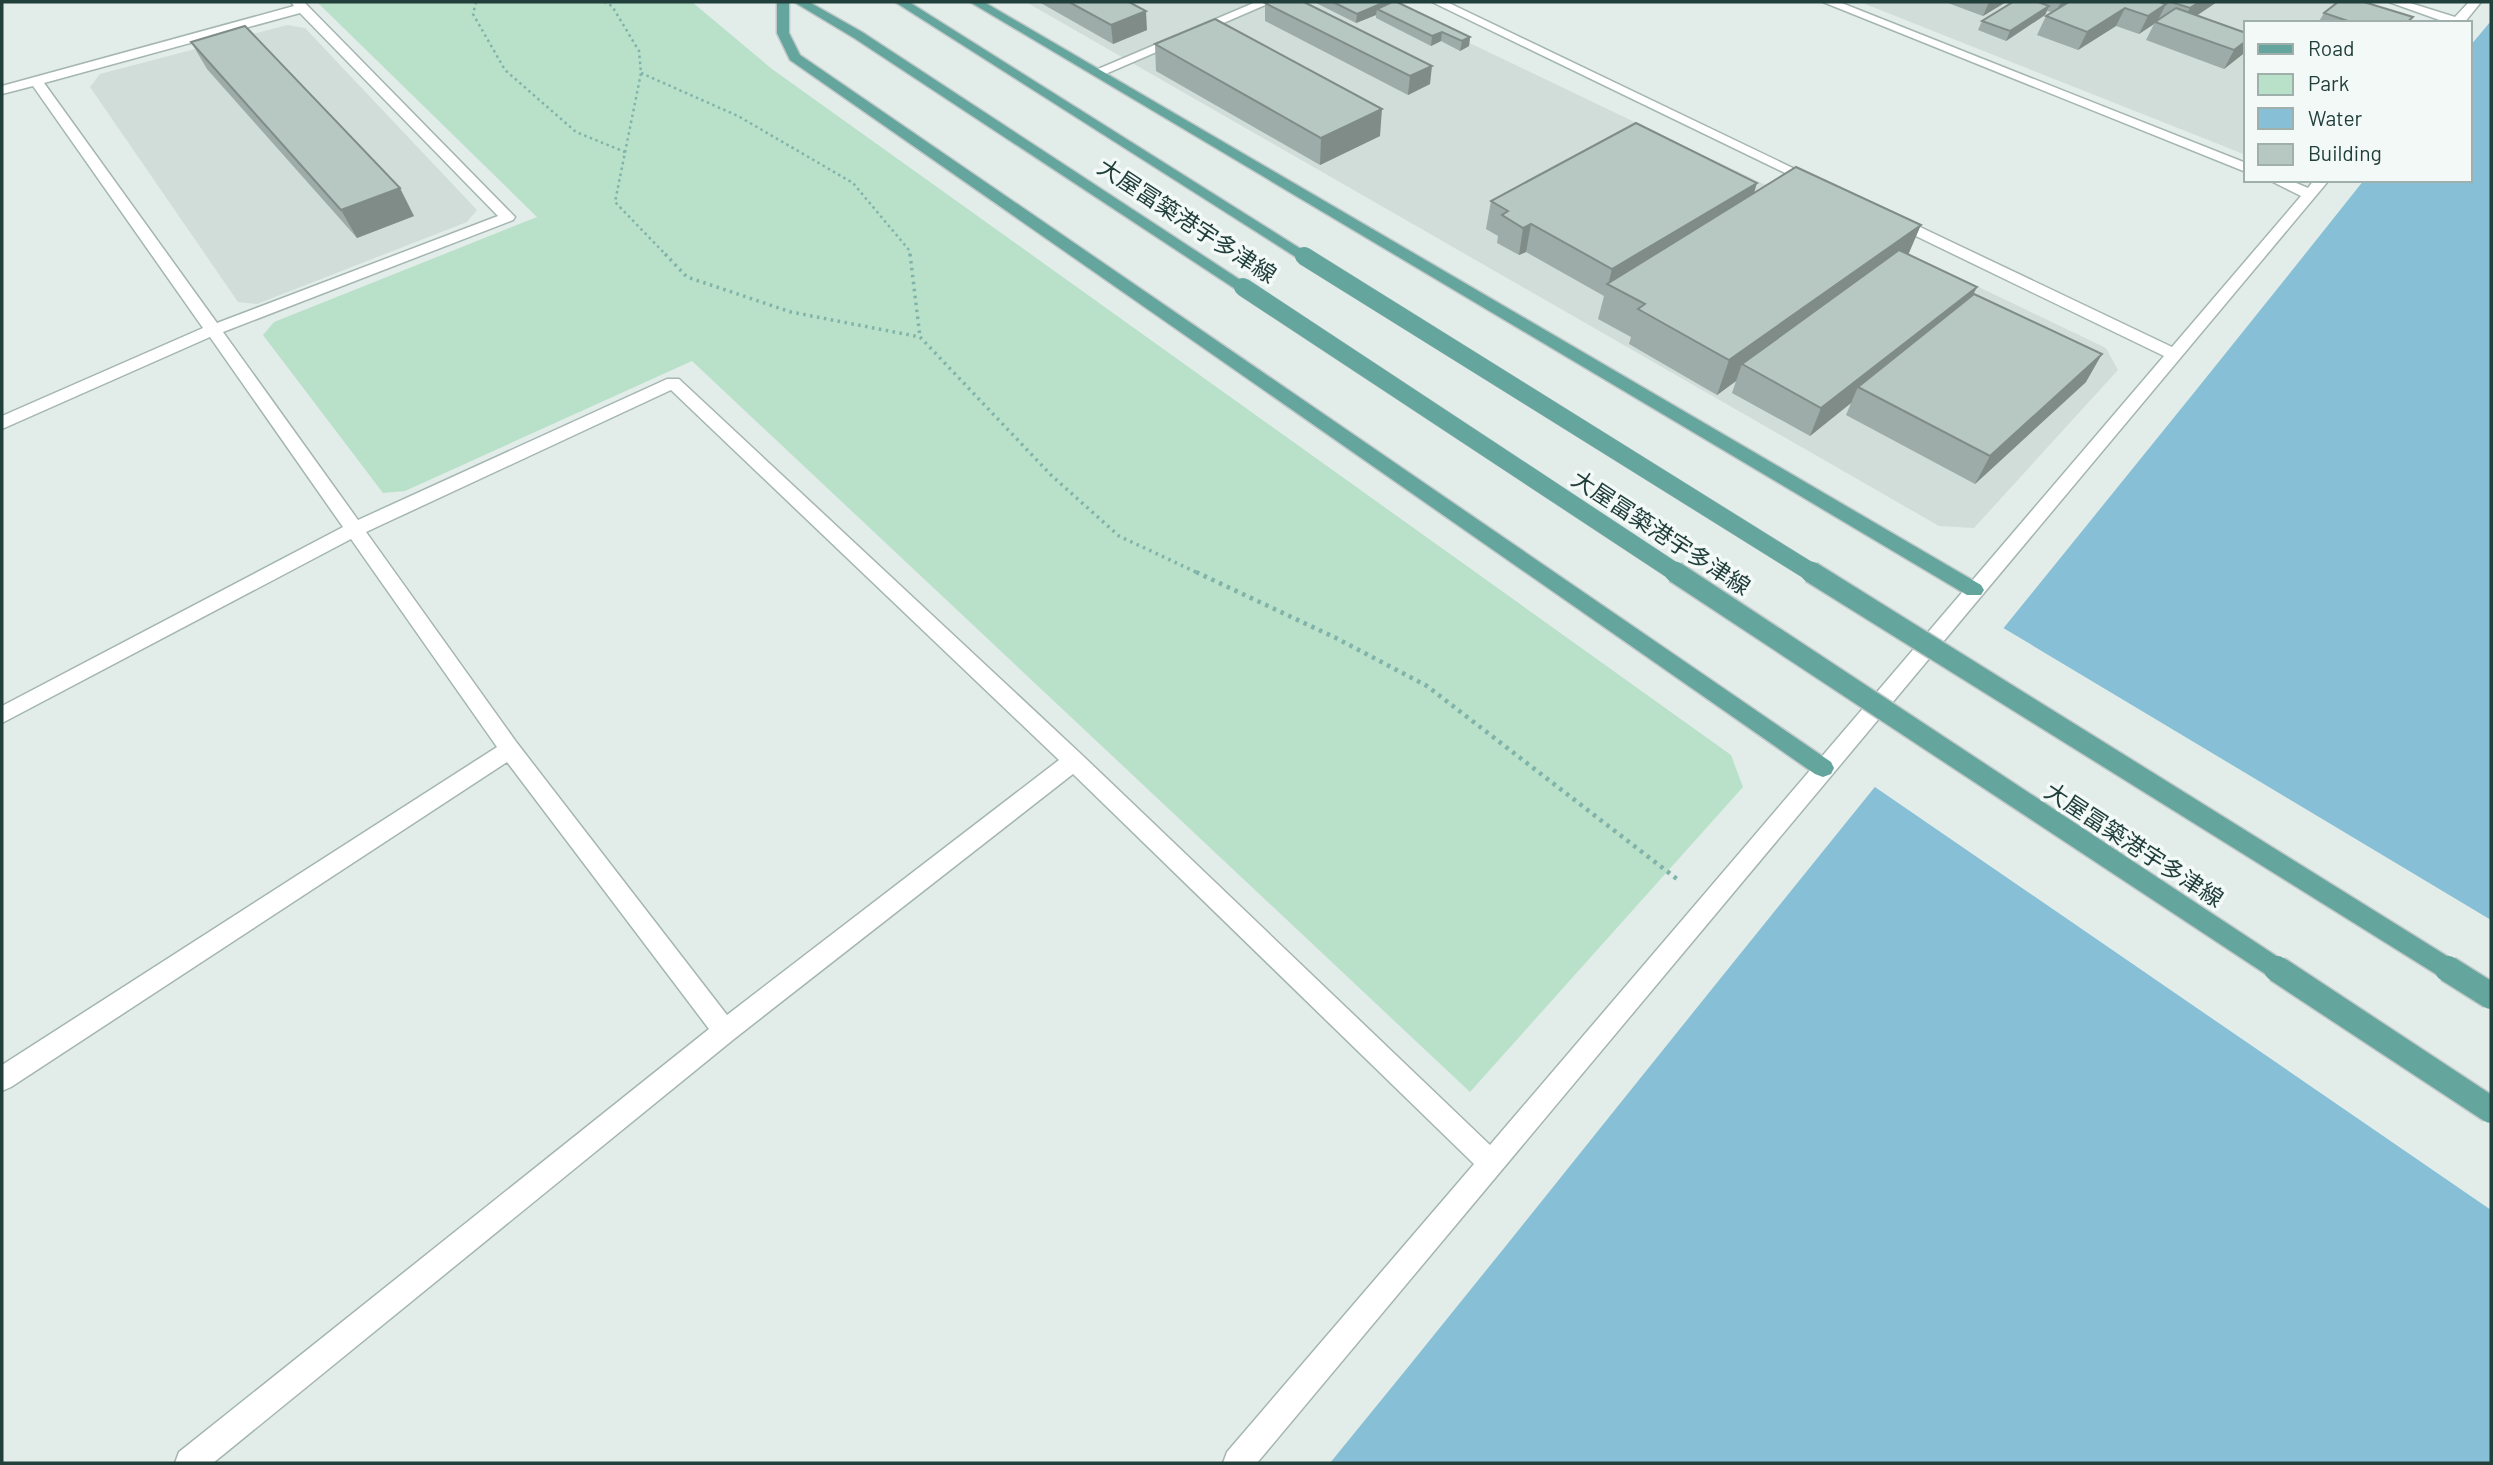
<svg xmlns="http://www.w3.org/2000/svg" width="2493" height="1465" viewBox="0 0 2493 1465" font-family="Barlow,'Noto Sans JP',sans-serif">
  <rect width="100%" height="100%" fill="#e2edea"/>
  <path fill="#d0ddd9" d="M1026 2H1384L2106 348 2118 370 1974 528 1939 526Z
    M1860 2H2358L2415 23H2246V155Z
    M287 25 305 28 477 210 467 222 257 304 238 302 90 87 100 74Z"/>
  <path fill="#b9e0c9" d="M317 2H692L772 69 1731 755 1743 787 1470 1092 692 361 405 491 383 493 263 335 274 322 537 217Z"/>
  <path fill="#86bfd6" d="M2491 21V1463H1330C1482 1277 1631 1089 1782 902 1976 661 2172 422 2364 180H2470V46Z"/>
  <path fill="#e2edea" d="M2000 626 2491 920V1210L1872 785Z"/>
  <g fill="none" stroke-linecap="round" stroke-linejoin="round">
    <g stroke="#a4b5b2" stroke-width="3">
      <path id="minor" d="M291 2H304L515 217 513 220 223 332 358 520 667 379H679L1082 755 1490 1145 2164 356 1889 223 1887 220 1889 217H1899L2172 347 2301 196 2269 180H2289L2308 188 2314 180H2329L1257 1463H1223L1227 1452 1474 1164 1073 774 734 1039 213 1463H175L179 1452 709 1029 507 762 11 1087 2 1091V1065L497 747 351 539 2 723V706L343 527 210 337 2 429V416L203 328 33 86 2 94V86L294 6ZM300 13 498 216 217 323 44 83ZM671 390 1059 760 727 1015 517 743 366 532Z
        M1256 2H1272L1103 75 1098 76 1091 72Z
        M1432 2H1447L1822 182 1815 186 1810 185Z
        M1823 2H1839L2246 163V172Z
        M2389 2H2407L2455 17 2469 2H2481L2464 23H2448Z"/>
    </g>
    <g stroke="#c1c9c8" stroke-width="3">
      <path id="major" d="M777 2H789V33L800 55 1831 762 1834 768 1831 774 1823 777 1815 774 790 60 777 33Z
        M794 2H809L862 32 1251 287 1243 292 1237 290 854 38Z
        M895 2H909L1312 256 1304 261 1299 259Z
        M970 2H984L1981 585 1984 590 1981 595H1967Z"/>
    </g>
    <path stroke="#80b3a9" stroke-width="2.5" stroke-dasharray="2.5 3.5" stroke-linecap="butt" d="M476 2 473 14 505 70 576 132 625 152
      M604 2 612 6 639 51 641 73 615 202 667 256
      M641 73 738 116 853 183 909 250 910 256"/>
    <path stroke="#80b3a9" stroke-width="3.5" stroke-dasharray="2.5 4.5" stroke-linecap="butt" d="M665 254 687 277 791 312 920 337 1051 475 1119 536 1200 574
      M910 254 920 337"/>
    <path stroke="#80b3a9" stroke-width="4.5" stroke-dasharray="3.5 5" stroke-linecap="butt" d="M1196 572 1336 638 1427 686 1677 879"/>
    <use href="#minor" fill="#fff" fill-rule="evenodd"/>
    <use href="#major" fill="#64a59d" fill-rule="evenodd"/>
    <g stroke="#c1c9c8" stroke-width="19" stroke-linecap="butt">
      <path id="major-bridge-far2" d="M1304 256 1814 574
        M1243 287 1678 574"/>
    </g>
    <g stroke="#c1c9c8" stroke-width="24" stroke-linecap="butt">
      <path id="major-bridge-far1" d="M1675 572 2280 971
        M1811 572 2451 971"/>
    </g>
    <g stroke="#c1c9c8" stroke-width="29" stroke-linecap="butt">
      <path id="major-bridge" d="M2277 969 2491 1110
        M2448 969 2491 996"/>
    </g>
    <use href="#major-bridge-far2" stroke="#64a59d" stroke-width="18"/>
    <use href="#major-bridge-far1" stroke="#64a59d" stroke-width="21"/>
    <use href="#major-bridge" stroke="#64a59d" stroke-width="26"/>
  </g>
  <path fill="#9daca8" d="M1039 2H1129L1147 30 1113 44Z
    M1314 2H1389V3L1470 37 1469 46 1460 51 1441 41 1431 46 1376 18V15L1356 23Z
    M1945 2H2006L1983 16Z
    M2013 2H2217L2196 15 2246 33V49L2243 54 2224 69 2146 40 2154 24 2139 34 2116 26 2078 50 2037 35 2046 16 2052 12 2047 11 2045 15 2006 41 1978 30 1982 21Z
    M1265 3 1430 84 1408 95 1265 21Z
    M2324 13 2413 17 2409 23H2318Z
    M191 42 414 216 357 238 207 69Z
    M1155 44 1380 136 1320 165 1156 71Z
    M1754 193 1909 255 1973 295 2086 382 1975 484 1846 415 1851 403 1810 436 1732 393 1736 381 1717 395 1629 344 1631 337 1598 319 1604 296 1526 252 1519 255 1497 243 1498 236 1486 229 1491 201Z"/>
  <path fill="#808c88" d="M1385 2H1389L1388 10 1377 9 1376 15 1356 23 1357 14Z
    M1989 2H2006L1983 16Z
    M2063 2H2073L2055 13 2060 4Z
    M2199 2H2217L2180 27 2190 8Z
    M2166 4 2157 22H2155L2154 24 2139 34 2148 16Z
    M2049 6 2045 15 2006 41 2010 31Z
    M2125 8 2116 26 2078 50 2087 32Z
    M1146 11 1147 30 1113 44 1111 25Z
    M1442 32 1441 41 1431 46 1432 36Z
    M1470 37 1469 46 1460 51 1462 41Z
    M2246 41V49L2243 54 2224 69 2234 50Z
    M1432 66 1430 84 1408 95 1410 76Z
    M1382 109 1380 136 1320 165 1321 138Z
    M1757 183 1749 210 1608 285 1612 269Z
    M400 188 414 216 357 238 341 210Z
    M1531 224 1526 252 1519 255 1523 228Z
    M1921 225 1906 260 1742 364 1736 381 1717 395 1729 360Z
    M1977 287 1963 315 1858 387 1851 403 1810 436 1821 408Z
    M2102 354 2086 382 1975 484 1990 456Z"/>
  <path fill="#b7c8c3" stroke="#808c88" stroke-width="2" d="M1069 2H1129L1146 11 1111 25Z
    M1268 2H1304L1432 66 1410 76 1265 3Z
    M1333 2H1385L1357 14Z
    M1392 2H1397L1470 37 1462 41 1442 32 1432 36 1377 9Z
    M2013 2H2038L2049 6 2010 31 1982 21Z
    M2069 2H2159L2166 4 2148 16 2125 8 2087 32 2046 16Z
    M2171 2H2199L2190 8Z
    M2338 2H2364L2413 17 2406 23H2350L2351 22 2324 13Z
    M2176 8 2246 33V41L2234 50 2155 22Z
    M1215 19 1382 109 1321 138 1155 44Z
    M245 26 400 188 341 210 191 42Z
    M1636 123 1757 183 1612 269 1531 224 1523 228 1502 215 1508 211 1491 201Z
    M1796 167 1921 225 1729 360 1638 309 1645 304 1607 284Z
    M1899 250 1977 287 1821 408 1742 364Z
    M1974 294 2102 354 1990 456 1858 387Z"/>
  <g text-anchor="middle" stroke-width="7" stroke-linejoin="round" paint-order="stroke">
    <g font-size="23" fill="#213f3b" stroke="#f3f9f7">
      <text transform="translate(1187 221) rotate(33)" y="8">大屋冨築港宇多津線</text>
      <text transform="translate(1661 533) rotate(33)" y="8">大屋冨築港宇多津線</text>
      <text transform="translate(2134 845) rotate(33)" y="8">大屋冨築港宇多津線</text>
    </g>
  </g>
  <rect width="2493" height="1465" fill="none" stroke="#213f3b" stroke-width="7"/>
  <rect x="2244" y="21" width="228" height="161" fill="#f3f9f7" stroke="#9fafac" stroke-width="2"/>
  <rect x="2258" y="44" width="35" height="10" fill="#64a59d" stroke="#9fafac" stroke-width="2"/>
  <text x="2308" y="56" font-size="21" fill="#213f3b">Road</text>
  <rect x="2258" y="74" width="35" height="21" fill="#b9e0c9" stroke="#9fafac" stroke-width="2"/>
  <text x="2308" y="91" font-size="21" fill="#213f3b">Park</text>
  <rect x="2258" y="108" width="35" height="21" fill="#86bfd6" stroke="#9fafac" stroke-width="2"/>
  <text x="2308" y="126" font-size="21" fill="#213f3b">Water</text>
  <rect x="2258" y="144" width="35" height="21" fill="#b7c8c3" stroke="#9fafac" stroke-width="2"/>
  <text x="2308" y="161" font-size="21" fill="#213f3b">Building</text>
</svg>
